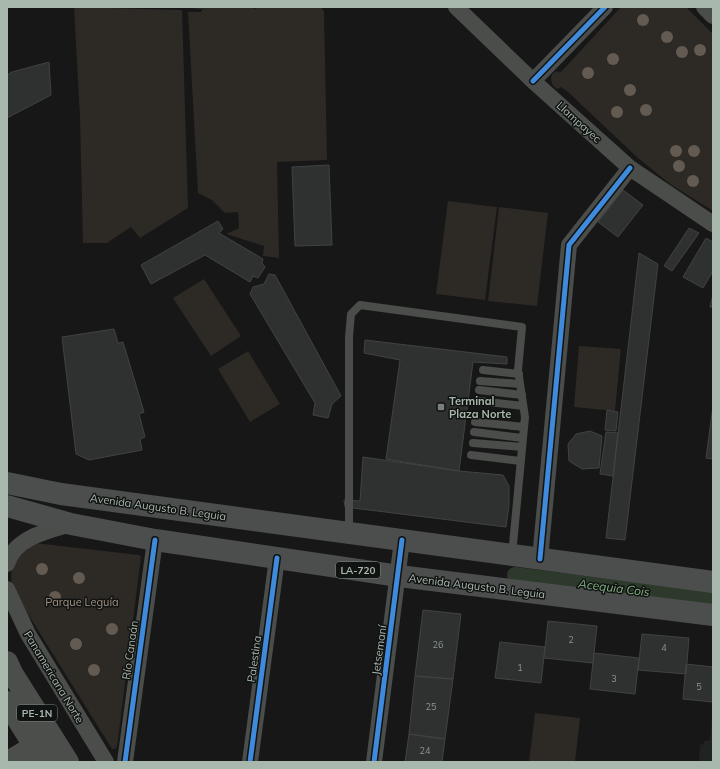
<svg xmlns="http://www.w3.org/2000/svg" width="720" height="769" viewBox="0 0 720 769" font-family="Mulish,sans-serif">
  <rect width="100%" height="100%" fill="#171717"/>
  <path fill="#212322" d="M712 716H713V762H699L700 744 703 745 704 741 710 740Z"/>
  <path fill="#2d2925" d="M74 7 182 10 188 208 140 238 131 227 107 243H83L80 118Z
    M203 7H252L255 9 257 7H321L324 11 327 160 277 162 279 258 263 256 264 246 226 234 239 228 238 212 225 213 212 200 198 193 188 12H201Z
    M621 7H686L713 34V211L670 184 638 158 568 92 561 87 558 89C552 86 550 81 552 74L557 71 560 73Z
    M448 201 497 207 485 300 436 294Z
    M499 207 548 213 537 306 488 301Z
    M204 279 241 336 211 356 173 298Z
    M579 346 621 349 615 411 574 407Z
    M248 351 280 404 250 422 218 369Z
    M35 543 139 555 141 557 117 747 114 749H112L13 590C7 565 16 558 35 543Z
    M535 713 580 718 575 762H529Z"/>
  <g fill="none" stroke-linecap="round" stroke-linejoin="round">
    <path stroke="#2c392b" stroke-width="16" d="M515 575 713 600"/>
  </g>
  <path fill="#2f3130" stroke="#404341" d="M181 7H202V8Z
    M49 62 51 95 7 118V75L12 72Z
    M329 165 332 245 295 246 292 167Z
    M623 190 643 205 618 237 598 222Z
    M218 221 223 229 219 233 263 259 262 263 265 267 258 278 253 276 250 282 205 255 151 284 141 265Z
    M689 228 699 233 672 271 664 266Z
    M706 238 713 242V271L703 288 683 277Z
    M639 253 658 264 625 540 606 538Z
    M269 274 275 275 341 396 332 404 328 418 313 415 315 403 250 294 253 287 264 284Z
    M713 295V307H710Z
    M114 329 118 343 123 342 144 412 139 414 145 437 140 439 142 450 89 460 76 454 62 337Z
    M365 340 507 357V364L473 362 459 471 386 459 400 360 364 353Z
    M713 406V459L706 458Z
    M607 410 618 412 616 431 605 430Z
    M590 431 602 436 599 468 582 469 569 461 568 444 576 434Z
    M606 432 618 433 613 476 600 474Z
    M363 457 459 471 503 475 509 486V505L506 527 345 507 344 500 360 501Z
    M423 610 461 614 453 679 415 676Z
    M548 621 597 626 593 663 544 658Z
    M642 634 689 638 686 674 638 670Z
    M500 642 545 647 541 683 495 678Z
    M594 653 639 658 635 694 590 689Z
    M686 664 713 667V702L683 699Z
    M415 676 453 679 445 739 409 734Z
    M409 734 445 739 442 762H405Z"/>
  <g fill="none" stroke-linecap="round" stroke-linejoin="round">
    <path stroke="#4a4d4a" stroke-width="8" d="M483 370 519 374
      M480 381 520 384
      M479 390 522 395
      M479 401 523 406
      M475 422 524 427
      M474 432 523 438
      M473 443 522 447
      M471 455 520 461
      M349 532V337L351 314 360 305 522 327 518 370 525 417 512 555"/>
    <path stroke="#4a4d4a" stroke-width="16" d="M456 7 533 81 630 168 713 224
      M704 7 713 16
      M533 81 605 7
      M540 559 569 245 630 168
      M7 564C15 537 48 531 71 524
      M7 589 28 634 106 762
      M125 762 155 540
      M250 762 277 558
      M374 762 402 540"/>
    <path stroke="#4b4e4d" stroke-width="22" d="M7 483 61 494 713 582
      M7 506 71 524 155 540 399 576 713 615"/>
    <path stroke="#4c4e4c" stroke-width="22" d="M7 662 12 673 68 762
      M7 702 44 762
      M8 762 35 746"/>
    <g stroke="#111312" stroke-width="8">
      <path id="cycleway" d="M533 81 605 7
        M540 559 569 245 630 168
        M125 762 155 540
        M250 762 277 558
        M374 762 402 540"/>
    </g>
    <use href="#cycleway" stroke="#408adc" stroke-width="5"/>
  </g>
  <g fill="#635b51">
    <circle cx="643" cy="20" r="6"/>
    <circle cx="667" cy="37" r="6"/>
    <circle cx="700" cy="50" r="6"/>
    <circle cx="682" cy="52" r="6"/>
    <circle cx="613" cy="59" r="6"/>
    <circle cx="588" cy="73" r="6"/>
    <circle cx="630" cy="90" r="6"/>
    <circle cx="646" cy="110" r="6"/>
    <circle cx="617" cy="112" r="6"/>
    <circle cx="676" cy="151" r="6"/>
    <circle cx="694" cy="151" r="6"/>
    <circle cx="679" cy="166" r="6"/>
    <circle cx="693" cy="181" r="6"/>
    <circle cx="42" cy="569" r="6"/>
    <circle cx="79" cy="578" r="6"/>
    <circle cx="55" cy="597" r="6"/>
    <circle cx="112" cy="629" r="6"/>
    <circle cx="76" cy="644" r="6"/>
    <circle cx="94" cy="670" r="6"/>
  </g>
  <rect fill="#768078" stroke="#111312" stroke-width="1.5" x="437" y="403" width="8" height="8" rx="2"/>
  <g text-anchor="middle" stroke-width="3" stroke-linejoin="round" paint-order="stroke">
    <g font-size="9" fill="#8a968d">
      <text x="571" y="643">2</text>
      <text x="438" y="648">26</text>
      <text x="664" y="651">4</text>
      <text x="520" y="671">1</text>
      <text x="614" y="682">3</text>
      <text x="699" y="690">5</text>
      <text x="431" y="710">25</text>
      <text x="425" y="754">24</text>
    </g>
    <g fill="#111312" stroke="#7b867e" stroke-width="1">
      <rect x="336" y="562" width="44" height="16" rx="3"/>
      <rect x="17" y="705" width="40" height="16" rx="3"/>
    </g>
    <g font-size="10" font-weight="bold" fill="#a9b8ac">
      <text x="358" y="574">LA-720</text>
      <text x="37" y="717">PE-1N</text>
    </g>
    <g font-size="11" fill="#a9b8ac" stroke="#111312">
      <text transform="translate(579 122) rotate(42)" y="4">Llampayec</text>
      <text transform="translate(158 507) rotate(8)" y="4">Avenida Augusto B. Leguia</text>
      <text transform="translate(477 586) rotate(7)" y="4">Avenida Augusto B. Leguia</text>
      <text transform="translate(130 650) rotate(-82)" y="4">Río Canaán</text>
      <text transform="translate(379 650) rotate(-82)" y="4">Jetsemaní</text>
      <text transform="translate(254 659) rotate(-82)" y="4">Palestina</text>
      <text transform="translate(54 677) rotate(59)" y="4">Panamericana Norte</text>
    </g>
    <g font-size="11" font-weight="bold" fill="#a9b8ac" stroke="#111312" text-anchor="start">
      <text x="449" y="405">Terminal<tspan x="449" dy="13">Plaza Norte</tspan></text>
    </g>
    <g font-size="11" fill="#a29381" stroke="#111312">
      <text x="82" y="606">Parque Leguía</text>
    </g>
    <g font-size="12" font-style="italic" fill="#83b182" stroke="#111312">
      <text transform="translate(614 588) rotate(7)" y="4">Acequia Cois</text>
    </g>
  </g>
  <rect width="720" height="769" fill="none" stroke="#a9b8ac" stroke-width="16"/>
</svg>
